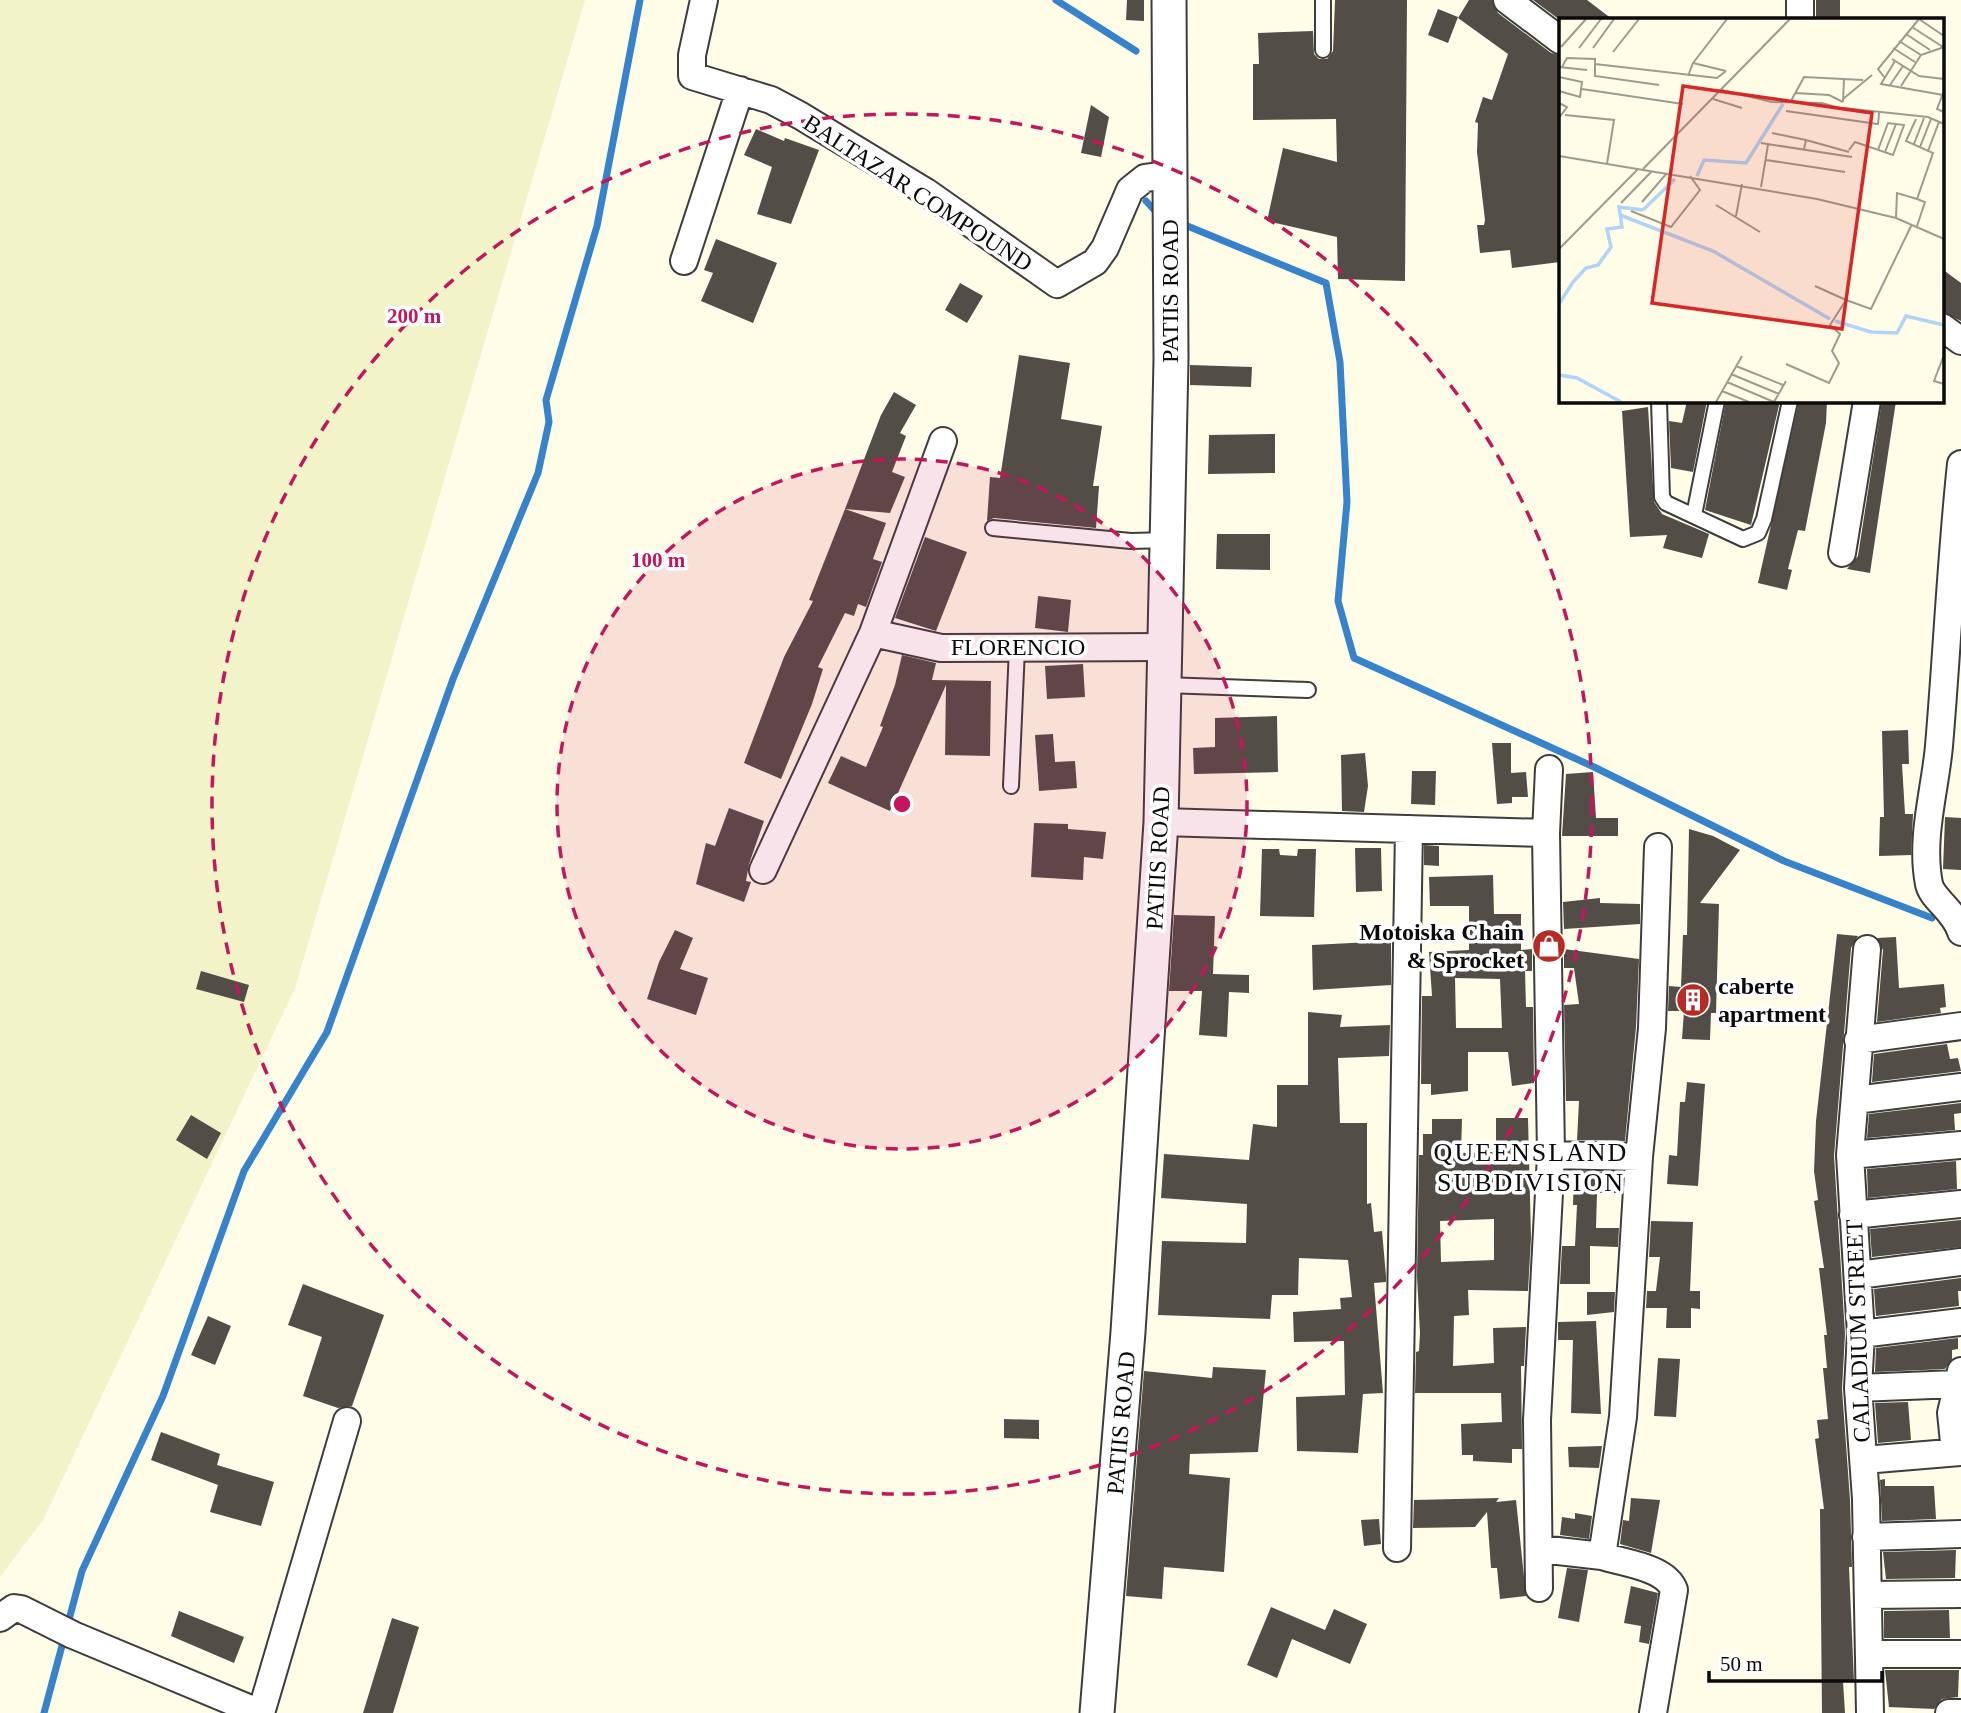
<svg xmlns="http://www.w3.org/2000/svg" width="1961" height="1713" viewBox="0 0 1961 1713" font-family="Georgia,serif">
  <rect width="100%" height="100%" fill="#fffce8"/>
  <path fill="#f3f3ca" d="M0 0H585L295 988 43 1520 0 1577Z"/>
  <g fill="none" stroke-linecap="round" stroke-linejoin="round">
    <path stroke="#3683cb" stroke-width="7" d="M1056 0 1136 51
      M1146 201 1158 214
      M1185 232V225L1326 283 1340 362 1347 502 1338 601 1354 658 1594 767 1784 861 1932 918
      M44 1713 82 1571 163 1396 244 1171 327 1032 453 679 538 473 549 422 546 400 597 226 640 0"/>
  </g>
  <path fill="#534d47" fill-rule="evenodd" d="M1127 0H1144V21L1126 20Z
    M1335 0H1407L1405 281 1338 279 1337 237 1267 221 1283 148 1337 162 1336 119 1253 120V64H1259L1258 33 1313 31 1314 54 1319 59H1327L1333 51Z
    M1469 0H1492L1498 13 1551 53 1560 55V262L1512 268 1510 250 1480 253 1477 225H1484L1485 220 1477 152 1478 123 1475 122 1483 97 1492 100 1508 54 1458 18Z
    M1533 0H1587L1612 19 1560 20Z
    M1816 0H1840V19H1816Z
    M1438 9 1458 17 1448 43 1428 35Z
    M1091 105 1109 117 1101 157 1081 153Z
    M756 129 784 141 785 138 819 150 791 224 757 214 772 167 744 155Z
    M716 239 777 263 753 323 701 301 713 273 704 270Z
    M1942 269 1961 283V321L1942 312Z
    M960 283 983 296 967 323 945 310Z
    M1019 355 1070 363 1061 419 1102 426 1093 486H1099L1096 528 994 518 987 521 990 477 1000 478Z
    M1190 365 1252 367 1251 387 1190 385Z
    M894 392 916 405 900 433 906 436 892 472 905 477 890 513 845 509 881 415Z
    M1687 401H1707L1693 472 1671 468 1669 421 1682 423Z
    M1726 401H1780L1751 525 1705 510Z
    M1799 401H1827L1826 423 1805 531 1798 530 1788 569 1792 570 1787 590 1758 583Z
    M1882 401H1896L1870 573 1847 569 1858 556Z
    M1648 407 1654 502 1662 514 1709 534 1702 558 1663 548 1667 535 1630 537 1622 411Z
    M1275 434V473L1208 474 1209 435Z
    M845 509 886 523 873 559 882 562 866 607 858 604 854 616 845 613 818 667 823 669 812 704 781 779 744 763 784 657 813 601 809 600Z
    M1217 534H1270V570L1216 569Z
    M925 537 967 552 936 631 895 618Z
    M1038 596 1071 600 1068 632 1035 628Z
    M902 655 936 663 932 680 991 681 990 756 945 755 946 685 890 811 828 783 841 756 866 767 883 727 880 726 895 685Z
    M1083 664 1085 697 1047 699 1045 666Z
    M1277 716 1278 772 1194 774 1193 748 1215 747V718Z
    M1908 730 1909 764H1902L1905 814H1913L1911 855 1879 856 1880 817H1884L1882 731Z
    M1053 734 1055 762 1075 761 1077 788 1039 791 1035 735Z
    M1492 743H1511V773L1526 772 1528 797H1512V803L1497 804Z
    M1365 753 1368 786 1364 812 1342 811 1341 755Z
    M1412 771H1436L1435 805 1411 804Z
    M1593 772 1596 818H1618V836H1562L1566 774Z
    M729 808 764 821 749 864 746 881 751 882 744 902 696 884 706 843 715 846Z
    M1945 817 1961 818V870L1943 869Z
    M1034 823 1068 824V829L1106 832 1103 859 1084 857 1083 880 1031 877Z
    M1689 829 1713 836 1740 850 1700 903 1719 904 1716 1013H1711L1710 1040 1682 1039 1684 1011H1668L1669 986 1681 987 1683 935H1687Z
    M1424 845 1439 846V866L1424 865Z
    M1355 848H1381L1382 891 1356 892Z
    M1262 849H1279L1280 855 1297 856 1298 849H1316L1314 917 1260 916Z
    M1493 875 1494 914H1521V950L1532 949V971H1525L1526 1007H1533L1534 1083 1512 1086 1508 1052H1468V1091L1431 1095V1084H1421L1422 996H1432L1429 952 1469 950V906H1430L1429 877ZM1455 978 1500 979 1502 1028H1456Z
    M1600 898V903L1640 904V924L1564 929 1563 902Z
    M1174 915 1215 916 1213 974 1249 975V993L1229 992 1227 1037 1199 1035 1202 991H1169Z
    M675 930 693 938 680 969 708 978 696 1015 647 999 659 962Z
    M1837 934 1858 936 1851 948 1834 1156 1845 1334 1842 1389 1850 1500 1852 1567H1849L1854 1681H1843L1845 1713H1822L1820 1509H1824L1815 1439 1819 1438 1817 1420 1828 1419 1823 1368H1827L1824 1335H1827L1819 1268H1824L1814 1201 1818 1200 1814 1171 1816 1121Z
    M1896 937 1899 988 1944 984 1946 1007 1940 1008 1941 1013 1877 1022 1883 950 1877 938Z
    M1391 941V985L1313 990 1312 945Z
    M1564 949 1639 959 1636 1027 1625 1141 1577 1140 1579 1101H1566L1564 1005 1579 1004 1574 968H1564Z
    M201 971 249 985 244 1002 196 989Z
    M1308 1012 1342 1015 1340 1027 1390 1025 1389 1056 1338 1058 1340 1123H1367V1204L1371 1203 1374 1232 1382 1231 1386 1276V1282L1374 1283 1383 1393 1363 1394 1358 1453 1297 1451 1296 1397 1345 1395 1344 1341 1294 1342 1293 1312 1341 1309 1340 1298 1352 1297 1348 1260 1299 1258 1298 1295H1272L1270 1319 1158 1315 1162 1241 1246 1243 1247 1204 1161 1198 1164 1154 1249 1160 1253 1124 1277 1127V1085H1308Z
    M1947 1044 1950 1059 1958 1058 1961 1071 1872 1082 1874 1054Z
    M1687 1082 1705 1084 1698 1186 1667 1184 1669 1155 1677 1156 1680 1102H1685Z
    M1961 1103V1113L1954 1114 1955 1130 1867 1138 1869 1114Z
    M191 1115 221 1133 207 1159 176 1140Z
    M1496 1118H1528L1531 1238 1528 1291 1468 1290 1469 1315 1454 1316 1453 1366 1494 1363 1493 1328 1526 1327 1524 1366H1521L1522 1449H1512V1463L1473 1461V1455H1462L1461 1424 1502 1422 1501 1393H1415L1416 1352 1419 1351 1420 1333 1417 1276 1419 1155H1423V1134H1432V1119H1462L1461 1153 1496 1152ZM1494 1219V1260L1441 1262 1440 1221Z
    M1956 1161 1957 1189 1868 1198 1867 1169Z
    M1574 1171 1620 1172 1621 1193H1597L1596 1228H1619L1618 1247 1590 1246V1284H1560L1562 1246H1575L1577 1205H1573Z
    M1961 1220V1247L1872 1257 1870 1229Z
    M1651 1221 1693 1222 1690 1291H1700V1309L1691 1308V1328H1666L1667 1308H1646L1647 1291H1656L1660 1257H1649Z
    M1961 1278V1291H1958L1959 1306 1876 1316 1874 1289Z
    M303 1284 384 1315 352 1406 338 1408 303 1396 322 1337 288 1325Z
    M1587 1292H1615L1614 1312 1587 1315Z
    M208 1316 231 1326 215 1365 191 1355Z
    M1596 1321 1601 1414 1571 1413 1573 1340H1558V1322Z
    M1958 1338V1349L1952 1350V1359L1945 1369 1875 1372 1876 1348Z
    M1658 1358 1680 1359 1676 1417 1654 1416Z
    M1213 1367 1266 1370 1258 1452 1190 1454 1189 1474 1230 1478 1224 1572 1164 1567 1162 1599 1126 1596 1144 1371 1212 1378Z
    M1908 1402 1911 1440 1878 1443 1875 1403Z
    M1004 1419 1039 1420V1439L1004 1438Z
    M161 1432 220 1454 217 1465 274 1482 261 1526 210 1512 218 1485 151 1460Z
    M1602 1446 1599 1468 1569 1467 1568 1447Z
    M1885 1479V1486H1934L1936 1519 1882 1521 1880 1480Z
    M1499 1498 1496 1502 1516 1500 1526 1596 1500 1599 1497 1568H1491L1487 1512 1475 1527 1413 1528 1414 1500Z
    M1631 1498 1660 1500 1651 1553 1620 1544 1623 1520 1629 1521Z
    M1575 1513 1592 1516 1589 1539 1560 1535 1562 1517 1575 1519Z
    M1379 1519 1381 1544 1364 1546 1361 1520Z
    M1956 1550 1955 1578 1886 1579 1883 1552Z
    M1567 1568 1588 1570 1579 1622 1558 1618Z
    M1631 1586 1658 1593 1649 1644 1639 1642 1641 1626 1624 1623Z
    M1271 1607 1325 1630 1334 1609 1367 1624 1350 1664 1292 1639 1277 1678 1247 1665Z
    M1949 1610 1950 1638H1884V1611Z
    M179 1611 244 1637 234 1663 171 1636Z
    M392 1618 419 1627 393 1713H363Z
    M1885 1670H1959L1958 1697 1942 1699 1934 1709 1889 1707Z"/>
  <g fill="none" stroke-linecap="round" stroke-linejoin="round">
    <g stroke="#3d3d3d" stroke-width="18">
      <path id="service" d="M1323 50V0
        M1659 401 1662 497 1666 503 1743 539 1758 533 1764 519 1790 401
        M1694 515 1717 401
        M993 528 1131 541 1168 540
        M1164 685 1308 690
        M1011 786 1017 648"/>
    </g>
    <g stroke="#3d3d3d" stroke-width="30">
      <path id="minor" d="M704 0 692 55V76L771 100 801 116 926 192 1057 284 1095 262 1105 248 1130 190 1145 178 1169 175
        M1507 0 1560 40
        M1800 0V19
        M684 261 740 90
        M1942 327 1961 341
        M1961 464C1951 558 1947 652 1939 746 1935 791 1920 838 1929 884 1932 899 1955 911 1961 932
        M1842 553 1867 401
        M873 633 941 648 1164 647
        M1161 822 1546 833
        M763 870 873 633 943 441
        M1867 949 1850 1155 1861 1334 1858 1388 1866 1499 1870 1713
        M1858 1040 1961 1026
        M1855 1100 1961 1087
        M1850 1155 1961 1145
        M1639 1157 1652 1028 1658 847
        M1853 1215 1961 1204
        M1858 1275 1961 1262
        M1861 1334 1961 1322
        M1858 1388 1956 1384
        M1955 1452 1951 1413 1961 1371
        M1864 1460 1961 1452
        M1866 1537 1961 1534
        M1397 1548 1409 829
        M1540 1549 1602 1556 1623 1417 1639 1157 1551 1155
        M1602 1556C1623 1563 1666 1567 1674 1590L1653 1713
        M1539 1588 1537 1420 1551 1155 1546 833 1549 769
        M1868 1595 1961 1594
        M0 1618 14 1608 21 1609 73 1635 260 1713
        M1869 1654H1961
        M261 1713 347 1421
        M1949 1713H1961"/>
    </g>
    <g stroke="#3d3d3d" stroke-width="37">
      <path id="tertiary" d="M1097 1713 1128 1332 1161 822 1171 360 1169 0"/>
    </g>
    <use href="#service" stroke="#fff" stroke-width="14"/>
    <use href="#minor" stroke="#fff" stroke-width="26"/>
    <use href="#tertiary" stroke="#fff" stroke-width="33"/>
  </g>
  <circle cx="902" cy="804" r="345" fill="#c2185b" fill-opacity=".12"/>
  <g fill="none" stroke="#c2185b" stroke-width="3.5" stroke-dasharray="12 9">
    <circle cx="902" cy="804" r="345"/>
    <circle cx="902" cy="804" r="690"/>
  </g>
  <defs>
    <g id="shop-disc" transform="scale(1.75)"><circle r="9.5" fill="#b82a25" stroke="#fff"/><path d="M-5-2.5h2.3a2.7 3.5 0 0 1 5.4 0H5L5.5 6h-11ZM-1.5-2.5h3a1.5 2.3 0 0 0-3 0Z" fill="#fff"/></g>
    <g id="building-disc" transform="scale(1.75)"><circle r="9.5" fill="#b82a25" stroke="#fff"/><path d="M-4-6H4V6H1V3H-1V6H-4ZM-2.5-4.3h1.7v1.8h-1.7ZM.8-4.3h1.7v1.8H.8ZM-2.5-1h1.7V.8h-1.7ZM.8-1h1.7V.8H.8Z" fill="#fff"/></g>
  </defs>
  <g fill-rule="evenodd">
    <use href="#shop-disc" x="1549" y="946"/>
    <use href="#building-disc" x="1693" y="1000"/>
  </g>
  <g text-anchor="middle" stroke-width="7" stroke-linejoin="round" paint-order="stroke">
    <g font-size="24" fill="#0a0a0a" stroke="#fff">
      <text transform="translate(918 193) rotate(33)" y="8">BALTAZAR COMPOUND</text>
      <text transform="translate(1170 291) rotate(-90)" y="8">PATIIS ROAD</text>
      <text x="1018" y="655">FLORENCIO</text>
      <text transform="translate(1158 858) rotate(-87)" y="8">PATIIS ROAD</text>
      <text transform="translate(1858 1331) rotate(-92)" y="8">CALADIUM STREET</text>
      <text transform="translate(1121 1423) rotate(-85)" y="8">PATIIS ROAD</text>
    </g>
    <g font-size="24" font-weight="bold" fill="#0a0a0a" stroke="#fff" text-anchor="end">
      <text x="1524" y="940">Motoiska Chain<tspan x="1524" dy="28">&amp; Sprocket</tspan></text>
      <text x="1718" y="994" text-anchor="start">caberte<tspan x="1718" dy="28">apartment</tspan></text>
    </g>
    <g font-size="26" letter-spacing="2" fill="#0a0a0a" stroke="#fff">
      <text x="1531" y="1161">QUEENSLAND<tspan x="1531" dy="30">SUBDIVISION</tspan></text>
    </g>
  </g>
  <g transform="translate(1559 18)">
    <rect width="385" height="385" fill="#fffce8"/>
    <path fill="none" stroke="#aed5f5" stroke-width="3.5" d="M138 158 145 142 187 145 224 86M84 192 116 161M61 197 154 233 271 301M0 286 14 264 27 250 39 247 52 229 48 211 63 209 60 189 84 192M276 303 312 314 338 315 347 298 385 307M0 357 18 360 62 384"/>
    <path fill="none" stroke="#9d9b8f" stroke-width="2" d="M360 1 385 18M353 9 384 29M347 16 371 32M340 23 362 37M2 29 27 1M20 30 42 1M34 30 55 1M334 30 356 44M54 34 80 1M333 41 360 58 385 61M336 43 322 66 384 77M134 45 168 1M36 46 158 60 167 53M0 49 28 52M3 49 8 40 36 41V58L100 67M129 58 134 45 167 53M0 59 23 64 21 79 0 73M325 59 319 51 360 1M331 67 344 48M342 68 362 37 385 29M23 71 124 86M163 72 213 84 263 85 284 91M385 73 378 91 385 94M236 75 270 77 284 84M154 81 183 90M284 81 313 57M232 83 245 59 304 62M284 84 285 61M0 85 8 89 0 100M284 90 369 99 385 106M227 93 319 106 320 95M6 97 55 102 48 146M213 115 247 122M202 125 293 139M355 126 365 100M361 129 372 101M245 131 247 122 290 134M290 132 296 124 334 137 345 107 329 105 319 132M369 133 380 104M326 134 337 106M0 138 258 181 337 200 385 221M207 142 286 154M84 151 231 1M202 169 209 127M83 184 108 155M62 185 93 153M157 187 201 214M72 193 112 209 141 172 131 158M177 198 183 166M337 200 338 175 358 181 374 135 347 123 357 101M358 208 366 184 358 181M0 231 79 151M256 268 287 282M385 337 375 363 385 366M227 346 270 365 280 345 273 333 281 316 271 307 287 282 312 291 353 206M177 348 224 367M172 356 220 376M168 364 215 384M163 373 190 384M157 384 183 338M215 384 227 363"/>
    <path fill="#d62828" fill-opacity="0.15" stroke="#d62828" stroke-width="3.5" d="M124 68 313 95 283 311 93 285Z"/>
    <rect width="385" height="385" fill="none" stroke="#0a0a0a" stroke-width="3.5"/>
  </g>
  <circle cx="902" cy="804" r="10" fill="#c2185b" stroke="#fff" stroke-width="3.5"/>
  <g font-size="21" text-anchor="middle" font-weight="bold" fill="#c2185b" stroke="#fff" stroke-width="7" stroke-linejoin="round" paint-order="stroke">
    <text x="414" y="323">200 m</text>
    <text x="658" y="567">100 m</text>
  </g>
  <path d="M1709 1671v10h173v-10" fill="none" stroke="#0a0a0a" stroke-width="3.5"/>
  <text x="1720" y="1671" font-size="21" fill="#0a0a0a" stroke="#ffffff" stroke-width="5" paint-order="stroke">50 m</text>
</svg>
